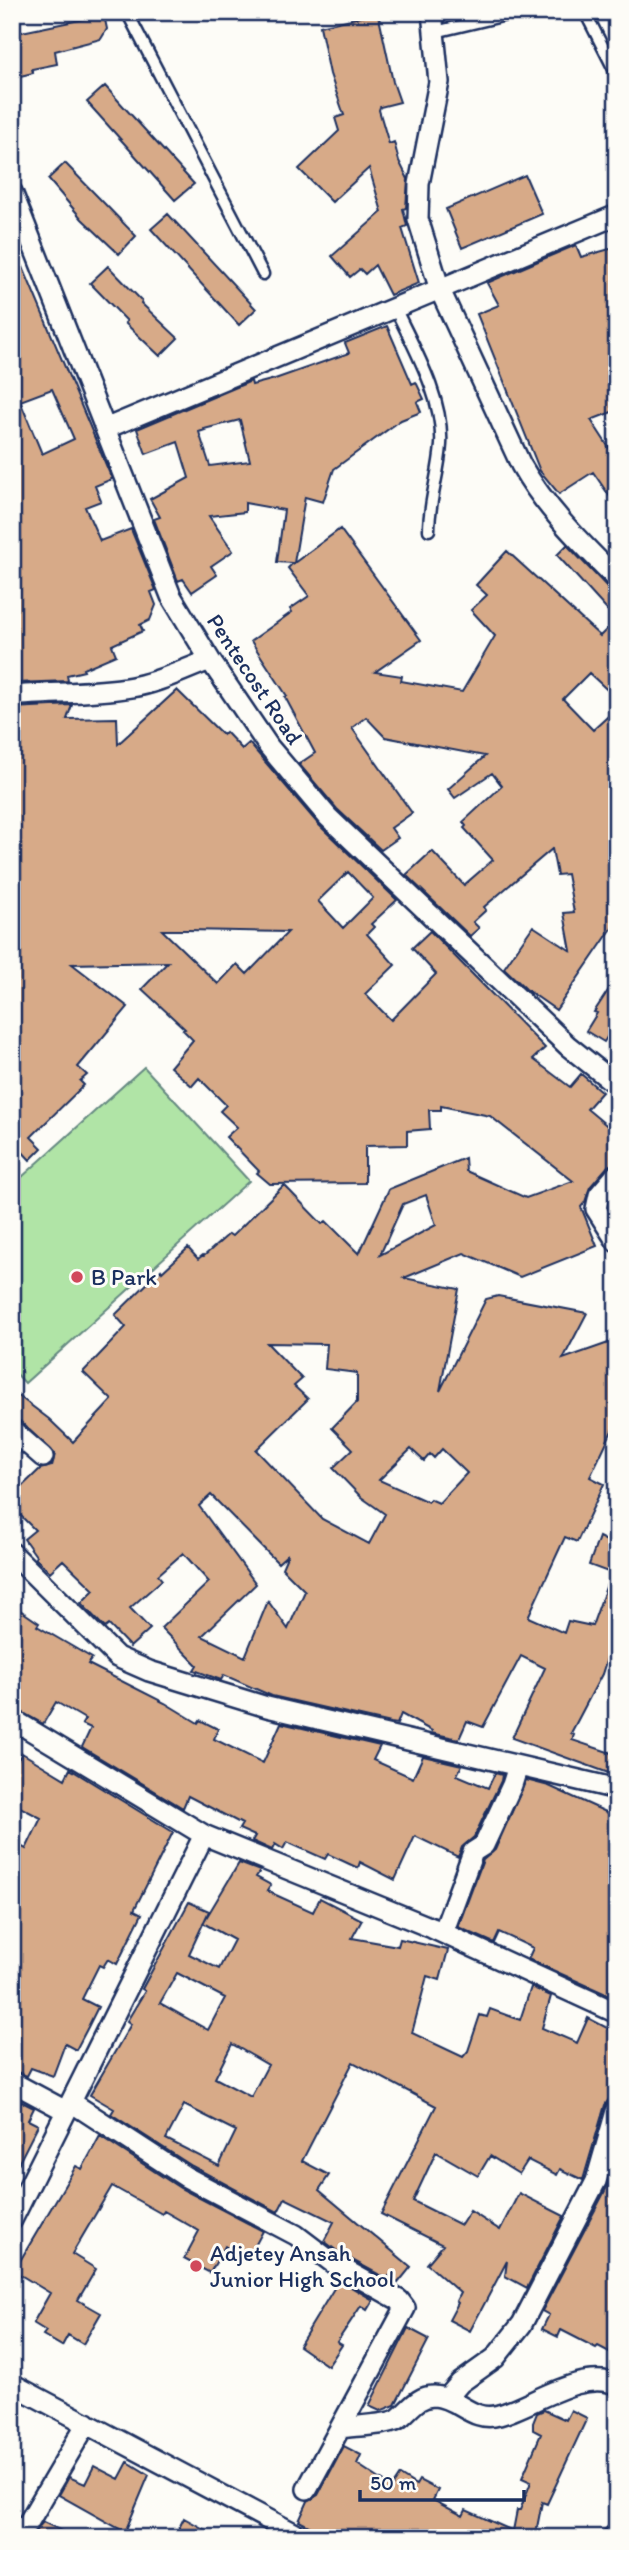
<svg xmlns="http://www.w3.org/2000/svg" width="629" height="2550" viewBox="0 0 629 2550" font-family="Itim,sans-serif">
  <rect width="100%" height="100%" fill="#fdfcf7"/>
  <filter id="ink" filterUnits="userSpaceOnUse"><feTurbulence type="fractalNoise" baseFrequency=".0143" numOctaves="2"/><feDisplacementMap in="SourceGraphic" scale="14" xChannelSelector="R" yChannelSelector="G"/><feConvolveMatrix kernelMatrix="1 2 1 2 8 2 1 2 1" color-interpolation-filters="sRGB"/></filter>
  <g filter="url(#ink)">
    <path fill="#b0e4a6" stroke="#668a82" stroke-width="2" d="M144 1067 249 1181 25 1383 12 1369V1186Z"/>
    <path fill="#d7aa88" stroke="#1b2f5e" stroke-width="2" fill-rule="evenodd" d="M378 13 393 82 400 102 380 107 379 110 389 144 394 142 399 161 408 179 406 208 403 209 407 226 402 228 419 283 390 295 375 265 365 274 360 269 350 277 332 256 382 212 369 168 332 202 299 169 339 131 335 118 344 115 330 74 320 26Z
      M104 15 107 29 101 39 55 51 57 64 32 69 33 73 12 78V34Z
      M105 86 194 184 175 200 87 102Z
      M65 163 136 236 119 254 82 219 48 179Z
      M525 175 542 214 462 248 446 209Z
      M168 214 256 309 239 325 151 229Z
      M12 241 112 479 95 486 101 501 85 507 100 541 131 529 156 590 151 592 156 605 150 620 140 625 143 631 112 645 116 655 83 669 84 671 67 675 68 681 15 683V658L12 657ZM52 389 74 439 42 454 20 401Z
      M576 245 581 257 617 247V410L591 420 617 460V507L593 472 559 494 540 471 477 314 499 305 487 283Z
      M108 266 142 301 141 303 178 338 160 356 125 323 127 321 90 283Z
      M387 326 412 384 416 382 424 399 417 402 421 412 401 420 334 469 323 502 305 497 294 563 340 529 421 640 375 672 402 676 401 681 462 692 495 636 471 610 487 595 476 585 507 551 600 636 616 620 557 555 567 545 608 588 617 591V699L589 673 563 699 593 730 617 708V921L556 1010 526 989 504 968 533 926 571 951 564 913 574 912 567 874 557 875 552 849 484 907 486 910 473 922 479 928 470 936 406 875 432 851 464 885 493 860 464 828 466 826 463 822 502 786 492 773 455 798 448 789 485 756 385 737 366 717 352 728 412 813 391 828 398 838 381 850 337 809 299 764 315 753 285 697 287 696 251 641 292 612 290 609 309 596 288 568 293 563 277 562 284 510 245 503V512L209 516 233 551 211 566 217 575 192 592 183 579 178 581 154 519 160 517 150 499 189 478 178 442 146 454 137 429 251 381 252 385 275 379 349 353 345 343ZM240 420 250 461 210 466 199 432 205 430 204 429Z
      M177 690 223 735 226 732 242 749 249 743 319 825 397 900 371 924 374 927 367 934 395 965 365 994 391 1020 436 974 412 948 430 931 545 1048 533 1059 570 1087 581 1074 602 1092 587 1109 617 1134V1162L608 1166 590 1187 585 1202 581 1207 597 1246 520 1277 464 1253 404 1278 459 1289 440 1391 486 1299 498 1296 587 1313 563 1359 617 1340V1420L590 1477 604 1484 577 1542 565 1537 528 1617 564 1633 568 1621 592 1626 611 1573 589 1565 599 1537 617 1546V1627L602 1674 571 1733 574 1735 572 1740 617 1755V1776L512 1738 545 1668 521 1656 483 1727 467 1721 459 1739 431 1733 432 1731 401 1714 397 1724 391 1723 272 1696 224 1675 221 1680 194 1670 197 1665 161 1628 209 1582 183 1553 158 1575 162 1580 130 1608 150 1629 130 1647 109 1625 105 1628 81 1603 94 1590 63 1560 50 1572 35 1558 36 1556 24 1539 35 1530 12 1507V1496L40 1469 52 1466 55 1454 20 1421 12 1418V1391L49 1419 73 1442 112 1400 83 1372 126 1327 115 1315 161 1270 162 1272 188 1248 198 1259 203 1255 204 1256 229 1234 232 1236 284 1185 322 1224 326 1221 359 1254 389 1189 465 1158 466 1171 526 1198 573 1181 490 1116 441 1106V1110H429L430 1129 407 1131V1145L365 1146V1183L270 1184 257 1173 259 1171 226 1137 237 1127 220 1111 226 1105 199 1078 192 1086 170 1067 193 1040 183 1030 185 1029 142 989 168 962 72 964 128 1007 78 1067 87 1075 80 1081 84 1085 31 1137 42 1148 30 1160 19 1148 12 1154V893L19 892 14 867 17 866 12 846V708L72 705 67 719 117 718 118 744ZM348 872 373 898 343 928 318 901ZM162 930H187L288 932 247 974 237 964 218 984ZM426 1195 436 1225 380 1255 403 1204ZM267 1343 327 1344 325 1369 357 1373V1402L332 1428 353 1449 333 1468 361 1497 385 1514 369 1544 322 1519 256 1450 308 1399 294 1386 302 1379ZM411 1449 424 1461 430 1454 434 1458 442 1449 467 1473 439 1503 430 1499 428 1502 379 1480ZM211 1495 278 1563 288 1554 282 1568 305 1591 288 1629 268 1601 245 1657 202 1636 256 1584 199 1506Z
      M617 977V1021L604 1042 586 1031 597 1013 594 1012Z
      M20 1610 39 1623 37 1626 92 1658 88 1664 165 1703 198 1723 200 1720 218 1729 214 1739 263 1763 281 1723 380 1746 373 1760 413 1778 423 1756 462 1765 457 1775 488 1788 495 1773 502 1775 501 1781 474 1837 462 1847 458 1857 415 1836 395 1880 360 1862 358 1868 328 1854 325 1859 287 1842 283 1849 275 1844 272 1850 252 1841 255 1836 239 1829 242 1824 188 1796 183 1808 82 1747 91 1728 82 1724 85 1719 56 1702 43 1724 12 1707V1622Z
      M22 1753 65 1779 70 1769 173 1832 134 1910 142 1914 117 1964 108 1959 103 1967 99 1965 82 1999 98 2007 88 2027 76 2050 65 2044 53 2076 31 2068 27 2076 12 2070V1841L26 1849 41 1818 12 1803V1769Z
      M526 1780 549 1786 617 1817V1999L528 1959 533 1948 499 1932 494 1943 458 1927 483 1860 495 1850Z
      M239 1863 260 1871 256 1877 271 1885 267 1891 313 1912 320 1898 362 1920 352 1938 398 1946 400 1939 448 1950 440 1980 427 1976 412 2033 463 2057 468 2051 480 2015 487 2017 490 2009 520 2020 531 1987 551 1996 542 2028 577 2043 588 2018 617 2033V2096L609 2099 605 2105 583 2180 560 2169 557 2175 528 2160 519 2174 490 2156 478 2176 436 2152 413 2201 461 2225 470 2211 500 2230 519 2193 564 2216 527 2288 505 2276 507 2261 470 2331 449 2320 458 2303 456 2301 460 2293 427 2264 443 2245 381 2214 436 2106 353 2062 302 2161 329 2175 319 2190 411 2267 398 2283 389 2276 387 2279 341 2254 324 2241 334 2222 285 2198 278 2212 276 2211 192 2166 111 2114 114 2109 90 2095 131 2024 127 2021 145 1991 142 1989 189 1902 209 1911 189 1954 219 1969 234 1940 203 1923ZM177 1973 225 1998 208 2030 160 2003ZM232 2044 268 2065 251 2097 215 2078ZM184 2105 236 2131 219 2166 166 2139Z
      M12 2097 34 2108 28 2120 38 2125 12 2176Z
      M100 2136 180 2188 263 2231 248 2259 225 2246 210 2273 184 2259 199 2231 164 2211 162 2214 112 2186 72 2254 96 2269 78 2300 101 2313 83 2344 68 2335 62 2346 43 2335 46 2331 33 2323 50 2293 14 2271 76 2166 82 2169Z
      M617 2153V2356L598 2346 596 2348 561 2330 558 2337 542 2329 549 2315 542 2311 607 2187Z
      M339 2280 373 2300 367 2310 361 2306 337 2342 342 2345 328 2366 299 2346Z
      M408 2328 429 2339 395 2405 380 2411 369 2406Z
      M544 2410 566 2420 571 2410 587 2418 547 2504 542 2502 535 2538H332L299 2521 308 2501 318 2495 344 2446 361 2455 357 2464 392 2487 400 2475 416 2485 419 2480 438 2490 433 2500 463 2516 466 2510 513 2531 517 2510H520L531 2482 522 2478 541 2434 533 2430V2423L537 2413Z
      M128 2462 149 2475 125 2532 59 2495 69 2477 85 2484 94 2466 119 2479Z
      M184 2518 220 2538H174Z
      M43 2522 77 2538H29Z"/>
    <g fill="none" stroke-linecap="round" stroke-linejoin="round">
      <g stroke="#1b2f5e" stroke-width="15">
        <path id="service" d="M127 12 263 274
          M585 12 617 75
          M435 32 518 12
          M395 308C414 348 444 399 441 445 439 474 429 501 429 530"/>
      </g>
      <g stroke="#1b2f5e" stroke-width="24">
        <path id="minor" d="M432 12 439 82 419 184 418 219 440 290 521 465C546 509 581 543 617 579
          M12 192 171 596 210 660 269 747 328 817 568 1046 617 1085
          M107 428 617 215
          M12 696C52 692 92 694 132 687 158 683 185 669 210 660
          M617 1174 599 1195 596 1209 617 1242
          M12 1430 43 1457
          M12 1553 117 1657 149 1671 267 1707 617 1789
          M12 1719 204 1835 432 1928 617 2013
          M443 1933 473 1852 484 1845 512 1785 518 1766
          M12 2082 66 2111
          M71 2102 186 2177 296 2235 333 2263 399 2300 405 2308 307 2489
          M12 2220 204 1835
          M12 2384 303 2538
          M448 2397 460 2383 495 2358 522 2324 596 2181 617 2108
          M340 2428C353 2426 389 2425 398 2419 410 2410 417 2396 434 2396 458 2397 472 2423 499 2415 531 2407 582 2368 617 2385
          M12 2535 28 2523 87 2423
          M612 2538 617 2533"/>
      </g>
      <use href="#service" stroke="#fdfcf7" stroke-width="10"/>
      <use href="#minor" stroke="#fdfcf7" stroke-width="19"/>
    </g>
  </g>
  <g fill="#d1495b" stroke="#fdfcf7" stroke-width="2.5">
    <circle cx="77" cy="1277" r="7"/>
    <circle cx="196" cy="2266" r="7"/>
  </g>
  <g text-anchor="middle" stroke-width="6" stroke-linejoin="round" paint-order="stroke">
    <g font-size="23" fill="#1b2f5e" stroke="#fdfcf7">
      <text transform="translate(255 679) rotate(56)" y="8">Pentecost Road</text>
    </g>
    <g font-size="23" fill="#1b2f5e" stroke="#fdfcf7" text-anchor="start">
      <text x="91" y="1285">B Park</text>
      <text x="210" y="2261">Adjetey Ansah<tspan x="210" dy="26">Junior High School</tspan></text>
    </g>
  </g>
  <rect width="629" height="2550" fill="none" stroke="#fdfcf7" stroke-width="42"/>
  <rect x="21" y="21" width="587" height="2508" fill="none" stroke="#1b2f5e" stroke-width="2.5" filter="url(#ink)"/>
  <path d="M360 2490v10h164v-10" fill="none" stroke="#1b2f5e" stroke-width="3.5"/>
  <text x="370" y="2490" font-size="21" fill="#1b2f5e" stroke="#fdfcf7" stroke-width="5" paint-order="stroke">50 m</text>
</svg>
